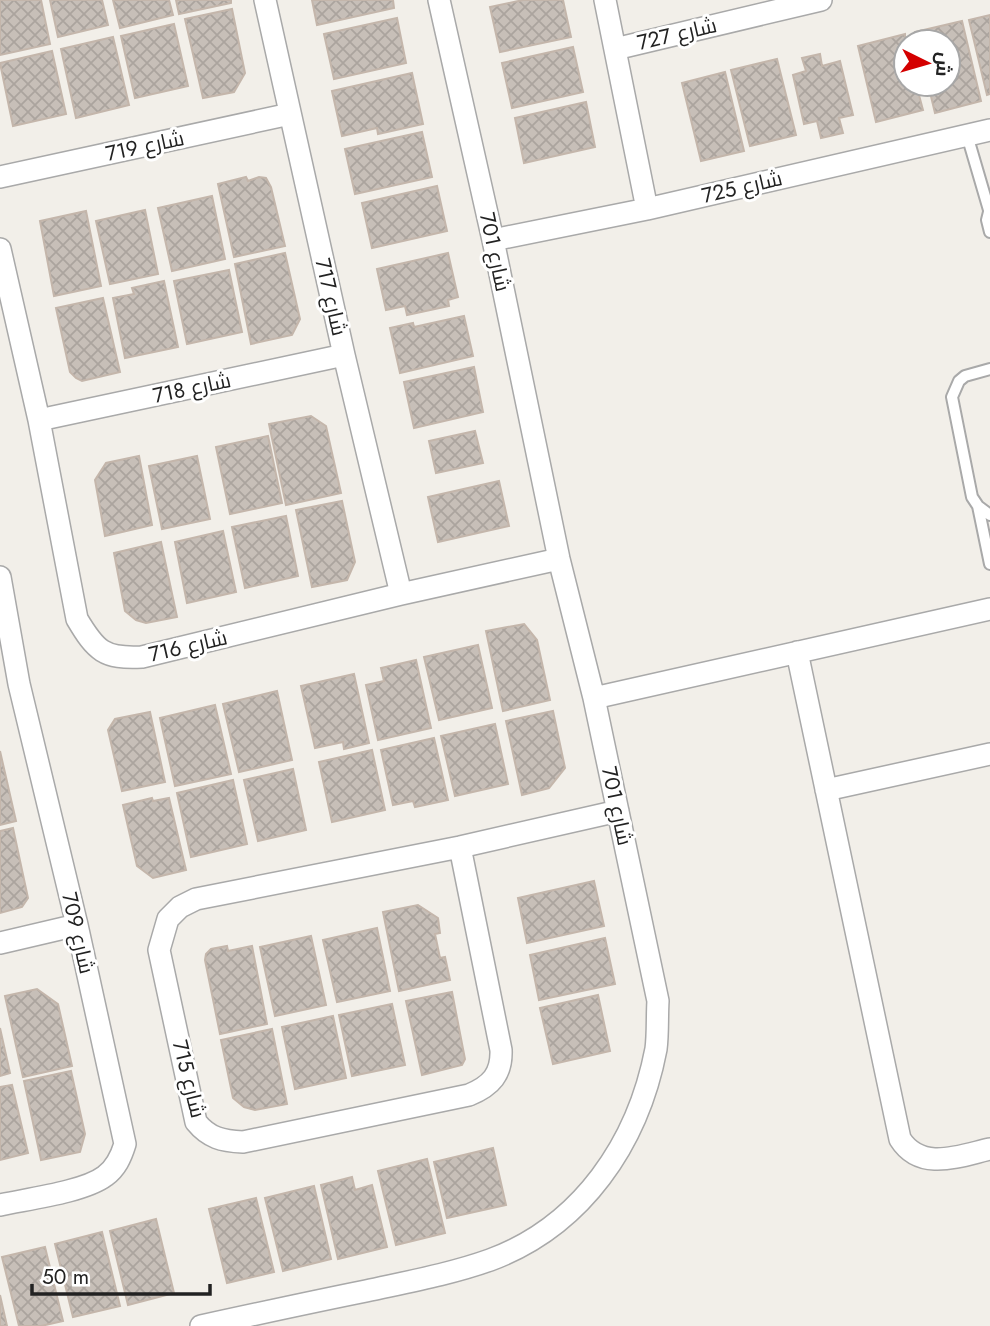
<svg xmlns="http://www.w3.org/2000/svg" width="990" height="1326" viewBox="0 0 990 1326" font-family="Jost,Cairo,sans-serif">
  <defs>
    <pattern id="building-cross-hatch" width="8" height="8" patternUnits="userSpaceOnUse" patternTransform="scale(1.75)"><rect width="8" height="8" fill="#c7bfb8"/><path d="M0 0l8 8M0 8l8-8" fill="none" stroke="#aba49e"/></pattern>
  </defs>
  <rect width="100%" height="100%" fill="#f2efe9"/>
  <path fill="url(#building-cross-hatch)" stroke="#c4b6ab" stroke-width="2" d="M0 0H41L50 44 0 55Z
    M50 0H102L108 25 58 37Z
    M113 0H169L173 15 120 28Z
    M176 0H231V3L179 14Z
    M312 0H393L394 8 317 25Z
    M523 0H563L571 37 500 52 490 7Z
    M232 9 245 73 234 92 203 98 185 19Z
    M990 15V94L987 95 969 20Z
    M397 18 406 63 334 79 324 34Z
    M962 21 981 101 935 113 928 84H948V42H917L915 32Z
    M174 24 188 86 135 98 121 36Z
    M905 34 906 84H916L923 110 876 122 858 46Z
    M113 37 129 105 76 118 61 49Z
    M573 47 583 92 512 108 502 63Z
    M52 51 66 114 13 126 0 63Z
    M820 54 822 66 840 61 853 115 839 118 843 133 821 138 817 121 804 124 793 75 806 71 802 58Z
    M777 59 796 135 750 146 731 70Z
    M725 72 744 151 701 161 682 83Z
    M412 73 423 124 378 134 377 128 342 136 332 91Z
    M586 102 595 147 524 163 515 118Z
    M422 132 432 177 355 194 345 149Z
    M246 177 248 181 259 177 266 178 271 187 285 246 234 257 218 184Z
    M437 186 447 231 372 248 362 203Z
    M212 196 225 259 172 271 158 208Z
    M145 210 158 274 110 284 96 221Z
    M86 211 101 286 54 296 40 221Z
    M285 253 300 319 292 335 251 344 235 264Z
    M448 253 458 297 448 300 449 306 407 315 405 306 386 310 377 269Z
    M229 270 242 332 187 344 174 281Z
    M164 281 178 347 125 358 113 298 134 294 132 288Z
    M103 298 120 372 82 381 76 378 70 372 56 308Z
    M464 316 473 356 400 373 390 328 413 323 414 327Z
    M474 367 483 412 414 428 404 382Z
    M311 416 326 426 341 493 286 505 269 424Z
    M475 431 483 463 436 473 429 441Z
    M268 436 282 503 230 514 216 447Z
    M139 456 152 525 105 536 95 480 106 463Z
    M197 456 210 519 162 529 149 466Z
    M499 481 509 526 438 542 428 497Z
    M342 501 355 562 347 580 312 587 296 510Z
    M286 516 298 576 245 588 232 527Z
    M223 531 236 592 187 603 175 542Z
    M161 542 177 617 146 623 136 620 125 611 114 553Z
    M524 624 537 640 550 700 503 711 486 631Z
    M478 645 492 708 439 720 424 657Z
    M416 660 431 728 378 740 366 685 384 681 381 668Z
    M354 674 369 743 344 749 343 742 315 748 301 686Z
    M277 691 292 760 239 772 223 704Z
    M215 705 231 774 175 786 160 718Z
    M553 711 565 768 549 788 522 795 506 721Z
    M150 712 165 782 122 791 108 730 115 719Z
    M495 724 508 784 455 796 441 736Z
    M434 738 448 800 415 807 413 801 393 805 381 750Z
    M372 750 385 810 332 822 319 762Z
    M0 751 16 821 0 825Z
    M293 769 306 830 258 841 244 780Z
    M233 780 247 844 191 857 177 793Z
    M152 798 153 801 169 798 186 870 153 878 137 866 123 805Z
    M13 828 28 898 22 907 0 913V831Z
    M594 881 604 926 527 943 518 898Z
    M418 905 438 918 440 933 435 934 440 958 445 957 450 980 399 991 383 912Z
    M377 928 390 991 337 1002 323 940Z
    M311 936 326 1005 275 1016 260 947Z
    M605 938 615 984 539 1000 530 955Z
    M227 946 228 951 252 946 267 1024 220 1034 205 960 206 954 211 949Z
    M37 989 58 1004 72 1066 23 1077 5 996Z
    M452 992 465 1059 462 1065 422 1075 406 1001Z
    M598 995 610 1051 553 1064 540 1008Z
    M392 1004 405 1065 352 1076 339 1015Z
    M333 1016 346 1078 295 1089 282 1027Z
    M0 1028 10 1073 0 1076Z
    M272 1029 287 1104 255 1110 244 1107 233 1098 221 1040Z
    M71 1071 85 1134 80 1152 41 1160 24 1081Z
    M12 1085 28 1153 0 1160V1087Z
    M493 1148 506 1205 447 1218 434 1162Z
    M427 1159 445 1233 396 1245 378 1171Z
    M352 1177 355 1190 372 1185 387 1247 338 1259 321 1185Z
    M314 1186 331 1259 283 1271 265 1198Z
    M256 1198 274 1272 227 1283 209 1209Z
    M156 1219 174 1293 128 1305 110 1231Z
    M102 1232 120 1306 73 1317 55 1244Z
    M45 1247 63 1321 41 1326H19L2 1257Z
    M0 1295 7 1326H0Z"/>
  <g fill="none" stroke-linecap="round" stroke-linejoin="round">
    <g stroke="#a9a9a9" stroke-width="14">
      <path id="lane" d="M967 135 989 210
        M990 208 987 220 990 232
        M990 369 965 376 959 381 952 397 972 497 978 506 990 515
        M978 506 990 564"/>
    </g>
    <g stroke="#a9a9a9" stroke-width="24">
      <path id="street" d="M265 0 344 355 401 594
        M605 0 647 209
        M615 49 821 0
        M0 177 290 114
        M493 240 647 209 990 130
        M0 249 39 420 77 619C96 651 104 659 142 657L401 594 559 559
        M39 420 344 355
        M0 577 19 684 77 925 125 1144C121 1157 116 1168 105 1176 84 1192 27 1199 0 1205
        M797 652 900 1139C921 1172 959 1156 990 1149
        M594 698 990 609
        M826 790 990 754
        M460 847 501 1050C502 1074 491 1086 469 1095L243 1142C222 1141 209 1138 196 1122L159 950 168 919 180 907 196 899 460 847 618 811
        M0 943 77 925
        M201 1326C256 1314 311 1302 366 1291 407 1282 451 1274 490 1260 582 1226 638 1143 656 1049 658 1034 657 1017 658 1001L594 698 559 559 493 240 439 0"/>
    </g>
    <use href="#lane" stroke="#fff" stroke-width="10"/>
    <use href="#street" stroke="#fff" stroke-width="21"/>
  </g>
  <g text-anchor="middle" stroke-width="6" stroke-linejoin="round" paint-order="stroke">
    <g font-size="21" fill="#222" stroke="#fff">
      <text transform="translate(677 34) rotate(-13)" y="7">شارع 727</text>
      <text transform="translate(145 146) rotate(-12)" y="7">شارع 719</text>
      <text transform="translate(742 187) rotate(-13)" y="7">شارع 725</text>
      <text transform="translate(495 252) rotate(78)" y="7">شارع 701</text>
      <text transform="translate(331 297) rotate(77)" y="7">شارع 717</text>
      <text transform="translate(192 388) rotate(-12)" y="7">شارع 718</text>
      <text transform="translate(188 646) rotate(-13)" y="7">شارع 716</text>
      <text transform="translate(617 806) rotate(78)" y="7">شارع 701</text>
      <text transform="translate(78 933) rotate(77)" y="7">شارع 709</text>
      <text transform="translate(189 1079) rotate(76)" y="7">شارع 715</text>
    </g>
  </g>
  <g transform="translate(927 63) rotate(95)"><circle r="33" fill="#ffffff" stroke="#a7a7a7" stroke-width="2"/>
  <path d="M0-5L12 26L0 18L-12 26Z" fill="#d40000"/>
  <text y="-10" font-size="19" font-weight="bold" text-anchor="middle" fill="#222222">ش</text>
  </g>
  <path d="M32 1284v10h178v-10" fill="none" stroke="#222222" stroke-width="3.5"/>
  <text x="42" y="1284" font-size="21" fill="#222222" stroke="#ffffff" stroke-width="5" paint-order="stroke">50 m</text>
</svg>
